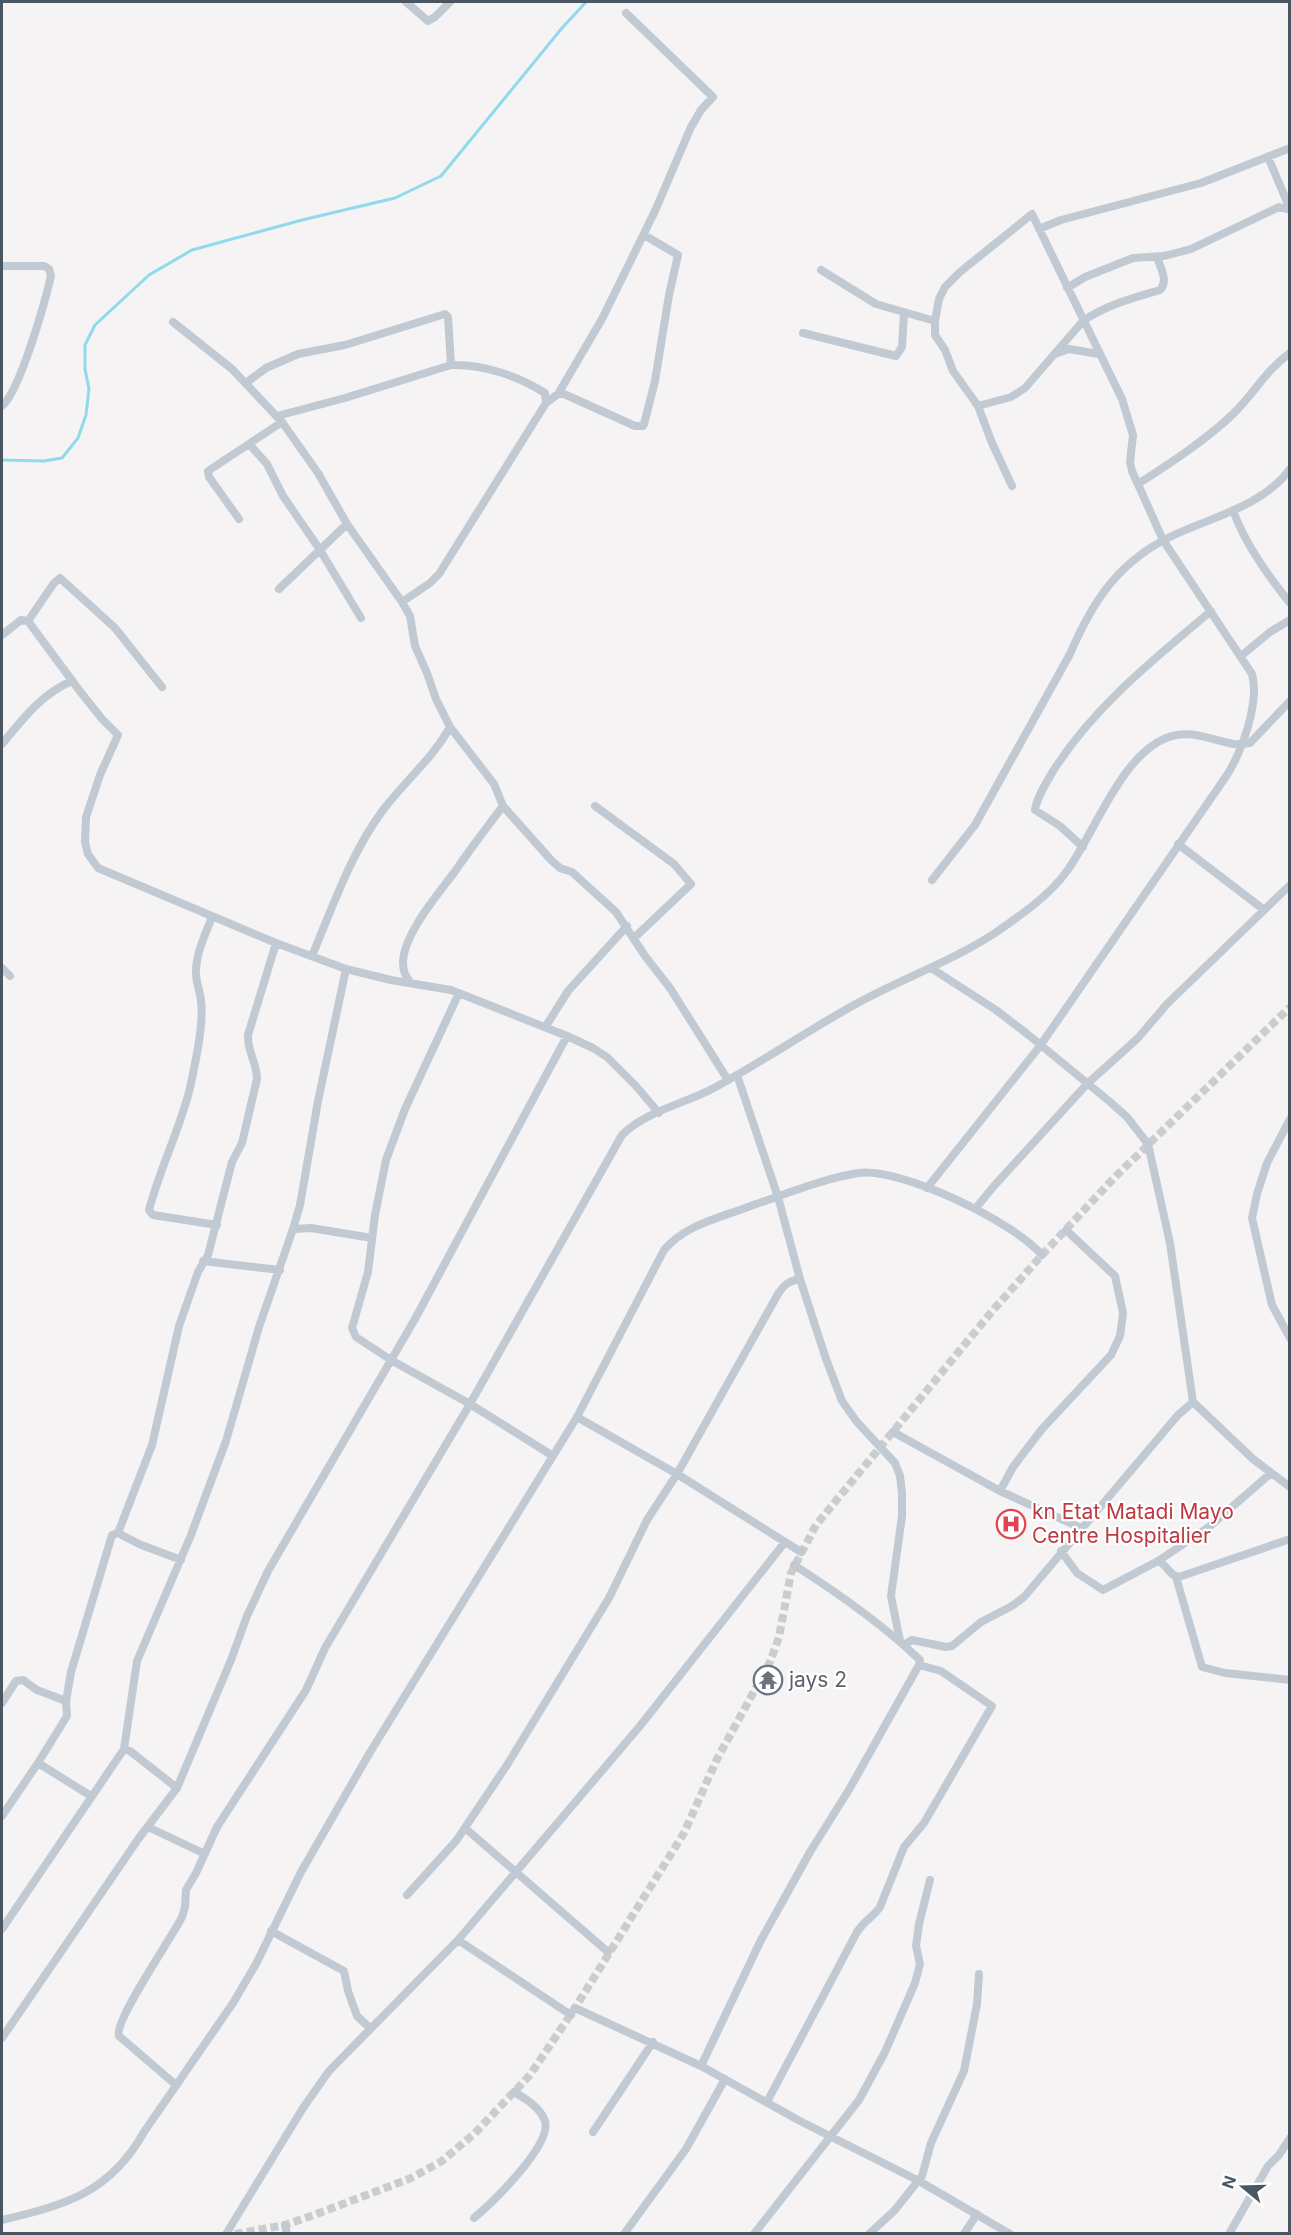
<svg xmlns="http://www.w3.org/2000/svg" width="1291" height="2235" viewBox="0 0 1291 2235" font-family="Inter,sans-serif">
  <rect width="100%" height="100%" fill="#f5f3f3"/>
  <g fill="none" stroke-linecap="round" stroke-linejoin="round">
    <path stroke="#90daee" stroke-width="3" d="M2 460 44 461 62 458 78 438 86 415 89 389 85 369V345L95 325 149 275 192 250 302 220 395 198 441 176 562 28 586 2"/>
    <path stroke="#caccce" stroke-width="8" stroke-dasharray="8 4" stroke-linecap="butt" d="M235 2234 285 2225 314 2215 409 2179 442 2161 475 2133 530 2075 575 2008 684 1833 717 1759 770 1662 779 1637 791 1573 816 1525 994 1309 1042 1255 1115 1177 1290 1007"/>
    <path stroke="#c1cad2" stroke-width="8" d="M406 2 428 21 435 17 450 2
      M1268 157 1290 209
      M1039 229 1061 220 1201 183 1290 148
      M2 266H44L49 269 51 276C45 302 20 391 2 406
      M821 270 876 304 935 321
      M1067 288 1085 277 1133 258 1164 256 1191 249 1279 207 1290 210
      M173 322 232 369 282 422 318 473 347 524 402 602 410 616 415 646 427 673 436 699 450 727 494 784 503 806 551 860 560 868 572 872 616 912 645 956 670 988 728 1080
      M803 333 896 356 902 347 904 314
      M1055 354 1069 349 1099 354
      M246 383 266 368 298 354 345 345 445 314 448 317 451 365
      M558 394 602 319 655 211 691 127 701 110 713 97 626 13
      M978 406 1011 397 1025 388 1083 321C1106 305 1133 298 1160 290 1169 281 1160 267 1157 257
      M277 416 345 398 451 365C483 364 518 376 545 393L546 403
      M250 445 267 464 283 496 320 550 361 618
      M1138 484C1169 464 1206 440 1233 414 1254 394 1265 371 1290 353
      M1233 510C1244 542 1269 577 1290 603
      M239 519 209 477 208 471 282 422
      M279 589 347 524
      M402 602 430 583 439 574 546 403 558 394H564L635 426H643L644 424 655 381 669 295 678 255 644 235
      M28 621 79 690 102 719 118 735 100 775 86 817 85 842 88 854 98 868 276 943 346 969 391 980 451 990 567 1036 593 1048 607 1057 635 1085 659 1113
      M28 621 54 583 60 578 115 628 162 687
      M2 635 21 620 28 621
      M1241 656 1270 632 1290 620
      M2 744C23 719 41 694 72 681
      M595 806 674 864 691 884 634 938
      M1178 844 1263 909
      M1083 847 1060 826 1035 810C1037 796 1048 780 1055 768 1096 705 1154 659 1211 611
      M932 880 975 825 1070 654C1091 605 1115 566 1164 540 1205 518 1261 509 1290 469
      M212 917C206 933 197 951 196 969 195 981 200 990 201 1001 204 1025 195 1064 190 1088 180 1129 160 1168 149 1210L153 1215 217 1225
      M312 956C333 906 351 853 383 810 405 781 433 758 450 727
      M2 968 10 976
      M931 968 996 1010 1026 1033 1109 1101 1127 1117 1148 1144 1170 1243 1193 1402 1253 1459 1290 1487
      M411 983C405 976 403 971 403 962 404 933 439 893 456 870 471 848 487 827 503 806
      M459 993 405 1109 386 1160 375 1215 368 1272 352 1328 356 1337 391 1360 470 1404 553 1456
      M546 1026 568 991 627 926
      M737 1075 778 1197 800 1279 826 1359 842 1401 857 1422 895 1463 900 1476 902 1493V1516L891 1596 900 1641
      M1290 1119 1267 1163 1257 1194 1252 1218 1272 1305 1290 1338
      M927 1188 1040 1046 1227 775C1242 751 1260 702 1252 674L1163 540 1132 471 1130 462 1133 435 1122 399 1032 214 960 272 945 287 939 299 935 321V335L945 350 953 371 978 406 992 443 1012 486
      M975 1209 994 1186 1087 1084 1138 1038 1167 1004 1290 885
      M293 1229 311 1228 372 1238
      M203 1261 280 1270
      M577 1417 677 1474 801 1552
      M893 1432 1000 1491 1081 1528
      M1000 1491 1013 1467 1042 1429 1111 1355 1120 1336 1123 1313 1115 1276 1066 1230
      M118 1533 152 1445 179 1326 198 1272 208 1255 232 1162 242 1143 257 1079C257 1063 247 1051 248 1035L276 943
      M1061 1551 1077 1573 1103 1590 1158 1561C1167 1564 1169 1576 1179 1577L1290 1539
      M1158 1561 1209 1527 1271 1473
      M1176 1577 1202 1667 1225 1673 1290 1680
      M904 1645 912 1640 946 1647 952 1646 981 1622 1012 1606 1024 1597 1178 1415 1193 1402
      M2 1703 16 1681 23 1680 37 1690 66 1701
      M124 1749 137 1661 191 1535 226 1441 259 1327 293 1229 300 1205 318 1101 346 969
      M38 1763 91 1796
      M2 1816 38 1763 67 1716 66 1701 71 1672 112 1535 118 1533 139 1544 181 1560
      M148 1827 205 1854
      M465 1828 608 1952
      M407 1895 456 1841 507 1765 609 1598 647 1520 677 1474 778 1294C784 1285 788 1281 800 1279
      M2 1929 124 1749 130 1751 177 1788
      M271 1931 344 1971 348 1991 357 2016 370 2028
      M458 1940 571 2015
      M575 2008 701 2066 800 2121 919 2181 1010 2234
      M2 2038 139 1838 177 1788 231 1660 247 1616 268 1571 415 1319 567 1036
      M701 2066 761 1940 810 1852 850 1788 919 1665 920 1660C882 1624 838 1593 794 1565
      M176 2085 119 2036C113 2022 173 1936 182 1917L185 1907 186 1890 196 1873 217 1827 306 1690 325 1648 470 1404 622 1135C646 1111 684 1104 714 1088 762 1062 807 1031 854 1005 900 979 951 962 995 933 1021 915 1049 896 1067 871 1095 832 1121 756 1166 738 1198 725 1224 750 1250 743L1290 701
      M767 2102 857 1932C864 1921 873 1917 880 1907L904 1847 924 1823 992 1706 941 1671 919 1665
      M593 2132 653 2042
      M474 2218C492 2203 552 2145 545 2121 540 2107 526 2099 514 2092
      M2 2220C65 2205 110 2193 144 2132L233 2003 256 1964 301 1872 369 1754 577 1417 664 1250C685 1225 719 1218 748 1207 780 1196 825 1178 858 1173 901 1167 1014 1222 1042 1255
      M285 2225 287 2234
      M226 2234 303 2108 329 2071 458 1940 640 1726 785 1542
      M624 2234 686 2149 725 2079
      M754 2234 859 2100 885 2052 915 1983 920 1964 916 1946 919 1924 930 1880
      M869 2234 894 2211 922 2176 931 2143 964 2071 977 2004 979 1974
      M964 2234 977 2214
      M1229 2234 1268 2166 1279 2155 1290 2138"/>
  </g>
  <defs>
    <g id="hospital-ring" transform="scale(1.5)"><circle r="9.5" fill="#fff" stroke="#e0444e" stroke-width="1.5"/><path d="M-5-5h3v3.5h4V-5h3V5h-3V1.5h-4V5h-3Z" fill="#e0444e"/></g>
    <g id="temple-ring" transform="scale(1.5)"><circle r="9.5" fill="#fff" stroke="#6b7280" stroke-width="1.5"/><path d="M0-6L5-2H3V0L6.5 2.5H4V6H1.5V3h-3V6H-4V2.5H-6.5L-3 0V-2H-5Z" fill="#6b7280"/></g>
  </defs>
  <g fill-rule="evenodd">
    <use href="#hospital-ring" x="1011" y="1524"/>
    <use href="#temple-ring" x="768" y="1680"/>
  </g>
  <g text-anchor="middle" stroke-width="4.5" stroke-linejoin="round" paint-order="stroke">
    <g font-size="21" fill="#be3a42" stroke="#fff" text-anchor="start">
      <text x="1032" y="1519">kn Etat Matadi Mayo<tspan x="1032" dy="24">Centre Hospitalier</tspan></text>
    </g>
    <g font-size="21" fill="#5b616d" stroke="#fff" text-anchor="start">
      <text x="789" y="1687">jays 2</text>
    </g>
  </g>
  <rect width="1291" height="2235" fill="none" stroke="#4a5661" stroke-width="6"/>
  <g transform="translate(1243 2187) rotate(289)" stroke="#ffffff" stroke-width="4.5" paint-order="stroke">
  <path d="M0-4.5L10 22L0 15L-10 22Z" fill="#4a5661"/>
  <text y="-9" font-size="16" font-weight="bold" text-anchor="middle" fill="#4a5661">N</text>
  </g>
</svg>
